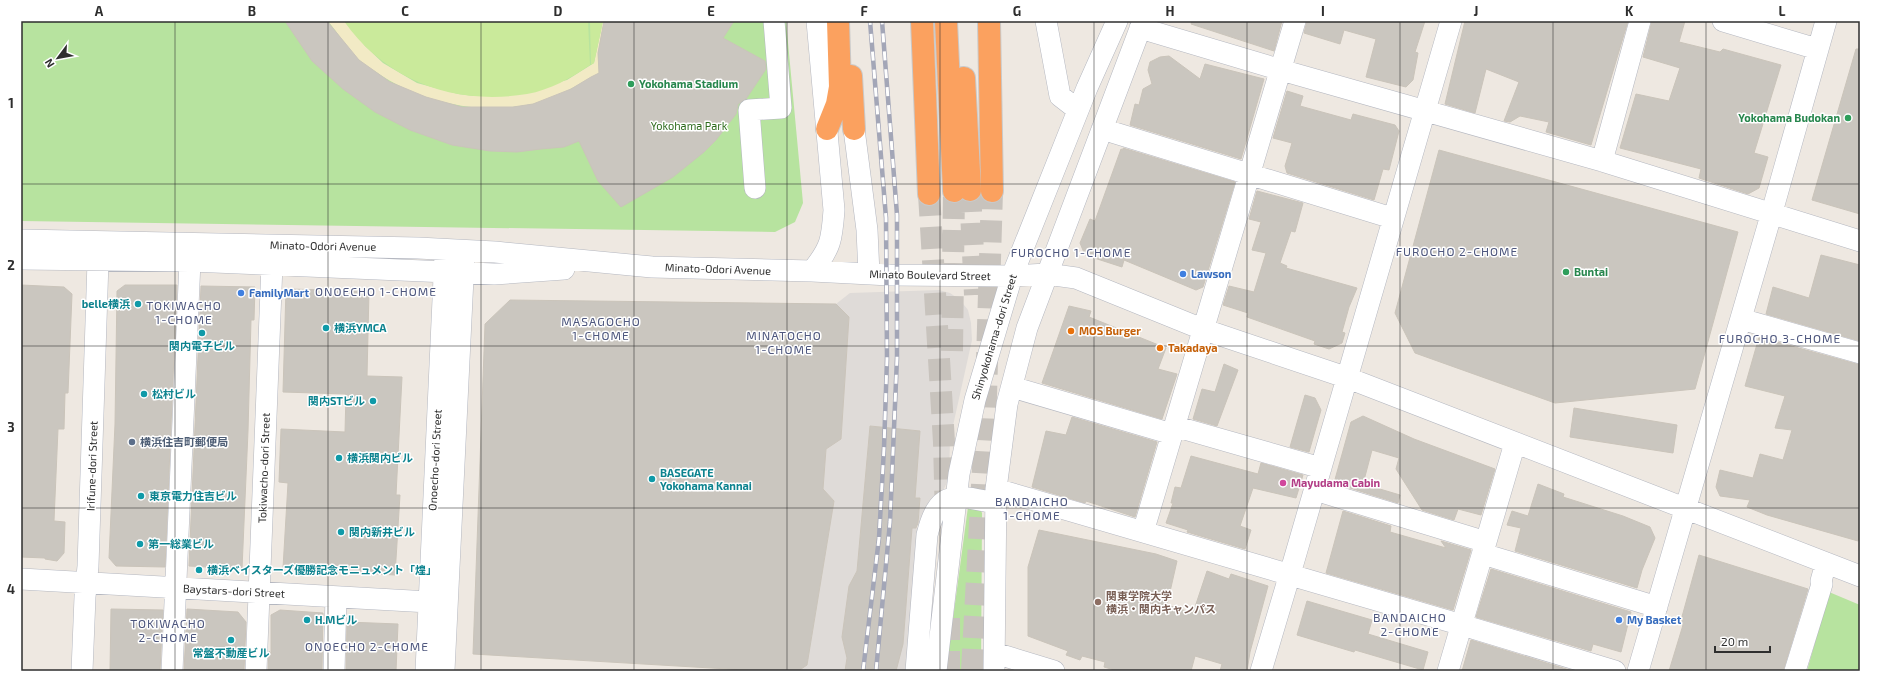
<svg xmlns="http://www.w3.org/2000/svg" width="1881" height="692" viewBox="0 0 1881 692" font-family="'Exo 2','Noto Sans JP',sans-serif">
  <rect width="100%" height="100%" fill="#eee8e1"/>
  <path fill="#b7e39f" d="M21 21H786L803 203 795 222 775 232 21 221Z
    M968 507 980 509 982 513 981 671H946Z
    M1829 592 1860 605V671H1807Z"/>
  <path fill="#f2eac5" d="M328 21H344L365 46 383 63 417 83 458 94 474 96 508 95 567 80 594 63 603 21H604L598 53 599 73C578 85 557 98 533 104 478 115 421 103 376 72 370 68 363 64 358 59 347 48 338 33 328 21Z"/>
  <path fill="#caea9b" d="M344 21H588L590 65C571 78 550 90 527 94 455 106 386 81 344 21Z
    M590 21H603L594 63 591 65Z"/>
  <path fill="#dfdbd8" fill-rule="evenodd" d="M939 290 950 293 960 300 968 310 971 323 972 340 950 439 949 478 942 493 909 671H798L807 665 834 501 823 489 826 449 841 439 849 317 836 304 850 293ZM870 426 920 431 915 498 920 499 919 512 918 528H912L903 644 842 638 849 586 857 571Z"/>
  <path fill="#cac6bf" stroke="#cac4ba" d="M285 21H327L359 60 390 82 426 97 462 107H513L533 104 571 89 591 77 599 73 598 53 604 21H734L723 38 765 61 766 69 746 99 738 104 736 114 716 140 704 152 673 177 621 207 598 181 579 141 564 147 541 149 517 152 490 151 452 145 410 130 375 112 343 89 312 61Z
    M1192 21H1282L1274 51 1191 24Z
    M1307 21H1425L1415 52 1418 53 1413 80 1406 87 1366 77 1376 39 1344 30 1340 44 1304 33Z
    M1465 21H1628L1591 145 1546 132 1549 122 1520 116 1510 122 1504 121 1519 82 1486 69 1475 113 1445 104Z
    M1652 21H1685L1679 42 1720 52 1723 49 1781 65 1754 153 1768 157 1759 188 1748 194 1699 178 1701 169 1620 148 1636 94 1669 101 1680 68 1643 57Z
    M1856 49H1860V214L1812 200Z
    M1169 56 1200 79 1205 64 1264 79 1241 159 1130 125 1135 104 1139 105 1143 89 1152 84 1148 70 1150 62 1160 57Z
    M1287 91 1303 96 1300 106 1351 120 1353 114 1395 125 1399 131 1389 170 1383 169 1374 200 1287 173 1285 166 1292 143 1273 138Z
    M1123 148 1235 182 1203 287 1196 290 1124 260 1122 267 1085 255 1080 243 1090 219 1095 221 1121 149 1123 150Z
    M1439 150 1738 232 1695 389 1555 403 1415 353 1395 313Z
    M1257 191 1303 203 1295 232 1291 231 1280 263 1287 266 1286 268 1357 288 1349 307 1342 332 1345 333 1342 343 1329 349 1314 344 1315 341 1247 317 1248 313 1223 305 1229 286 1254 292 1266 253 1252 250 1261 222 1249 219Z
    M1821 255 1860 265V341L1766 314 1773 287 1809 298Z
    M21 285 64 287 72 294 68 393H65L64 429H58L54 521 65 522 64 553 57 561 45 559V558L21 557Z
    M125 285H177L165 567 116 566 109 558 115 424 117 291Z
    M201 286 255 287 254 320H251L248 431 242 569 189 566Z
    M286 289 369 291 367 376 402 377 396 495H400L395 575 283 568 288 483 279 482 281 429 345 432 346 394 283 392Z
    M510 300 836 304 849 317 841 439 826 449 823 489 834 501 807 665 798 671H762L473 654 485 324Z
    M1069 306 1091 311 1089 317 1166 348 1158 369 1177 374 1162 419 1042 383Z
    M1759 337 1860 365V533L1858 541 1767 515 1747 507 1750 500 1720 496 1716 487 1720 470 1753 478 1760 454 1783 460 1792 430 1775 428 1785 396 1745 386Z
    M1224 364 1238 370 1217 426 1193 419 1202 389 1215 392Z
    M1305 395 1315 398 1321 410 1309 452 1290 447Z
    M1574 408 1677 425 1673 453 1570 437Z
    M1363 416 1414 439 1495 469 1481 515 1458 509 1454 520 1422 510 1396 469 1399 458 1372 450 1363 484 1400 495 1398 503 1334 483 1351 422Z
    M1072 417 1157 442 1135 517 1086 501 1085 503 1032 487 1046 431 1066 435Z
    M870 426 920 431 915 498H920L918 523 916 528H912L903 644 896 671H845L847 658 842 637 849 586 857 571Z
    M1191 456 1258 474 1261 463 1303 475 1296 498 1253 488 1240 526 1251 530 1245 549 1187 532 1188 530 1166 523 1173 503H1171L1175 487 1181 488Z
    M1538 484 1564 494 1563 497 1623 516 1650 527 1655 538 1642 570 1637 588 1515 551 1521 528 1507 525 1512 511 1528 516Z
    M1343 511 1391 526 1390 532 1446 548 1441 541 1471 550 1453 610 1326 573Z
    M1039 530 1156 554 1177 561 1167 605 1193 613 1207 571 1229 579 1231 574 1268 586 1250 652 1247 671H1220L1222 664 1195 656 1191 671H1118L1104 667 1105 662 1082 656 1080 660 1066 655 1068 651 1028 636V567Z
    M1699 555 1808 589 1783 671H1669L1683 625 1680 624Z
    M1491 569 1631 612 1621 652 1593 644 1591 651 1476 617Z
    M1307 601 1372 620 1368 634 1428 652 1423 670 1355 650 1354 652 1297 635Z
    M111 609 163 610 160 671H110Z
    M187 609 238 612 246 622 244 671H184Z
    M280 610 323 613 322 671H268L269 651 271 654V615Z
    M347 622 398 624 396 671H346Z
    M1471 640 1573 671H1462Z"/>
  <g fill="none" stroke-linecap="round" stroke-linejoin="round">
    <path stroke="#c8c3bd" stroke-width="22" stroke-dasharray="22 11" stroke-linecap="butt" d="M970 190 975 295
      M929 194 944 442 946 520
      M952 351 954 191
      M949 618V671
      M972 671 985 430 992 191"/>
    <g stroke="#b4b7c0" stroke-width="22">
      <path id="minor" d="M1046 21 1060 96 1078 110
        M1723 21 1817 49
        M1140 28 1281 70 1602 161 1860 241
        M854 129 867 230 869 274
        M1102 129 1392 218
        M1602 161 1640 21
        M755 188 749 110 781 108 774 21
        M21 240 418 248 495 252 652 267 812 271 890 275 1012 276 1047 274 1076 278 1202 329 1348 378 1860 576
        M21 259 190 261 494 274 564 269
        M812 271C831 248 832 239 834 210L817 21
        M1741 319 1860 353
        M1012 387 1172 434
        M1174 426 1321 468
        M996 489 1462 625 1615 671
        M1315 490 1486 542
        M1143 532 1295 21
        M1483 554 1657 607
        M21 579 447 603
        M995 653 1054 671
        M82 671 85 597 88 566 98 261
        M172 671 190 261
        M256 671 272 264
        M334 671 336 597
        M426 671 445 256
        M444 671 464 257
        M916 671 927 535C939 487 956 496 996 503
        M936 671 959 474 975 400 1012 276 1087 88 1117 21
        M994 671 996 489 1007 404 1027 328 1143 21
        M1261 671C1326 455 1387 238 1451 21
        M1448 671 1515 443
        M1638 671 1772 212 1826 21
        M1795 671 1822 584 1821 581 1826 563"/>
    </g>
    <g stroke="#c9c9c9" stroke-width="24">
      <path id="highway" d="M922 21 929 194
        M946 21 954 191
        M989 21 992 191
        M851 76 854 129
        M964 78 970 190
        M827 129 837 104 840 87 838 21"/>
    </g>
    <use href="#minor" stroke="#fff" stroke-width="21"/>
    <use href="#highway" stroke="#fba15f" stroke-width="22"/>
    <g stroke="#a3a6b7" stroke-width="4.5">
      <path id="rail" d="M863 671 879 538 884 448 887 359 886 218 870 21
        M876 671 890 522 897 358V215L882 21"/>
    </g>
    <use href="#rail" stroke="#fff" stroke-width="3" stroke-dasharray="9" stroke-linecap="butt"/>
  </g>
  <path fill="none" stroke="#2e2e2e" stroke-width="1" stroke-opacity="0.55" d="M175 21V671M328 21V671M481 21V671M634 21V671M787 21V671M940 21V671M1094 21V671M1247 21V671M1400 21V671M1553 21V671M1706 21V671M21 184H1860M21 346H1860M21 508H1860"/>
  <g fill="#2e9e5b" stroke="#fff" stroke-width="1.5">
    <circle cx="631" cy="84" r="4"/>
    <circle cx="1848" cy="118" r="4"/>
    <circle cx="1566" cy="272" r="4"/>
  </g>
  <g fill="#3f7fe0" stroke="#fff" stroke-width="1.5">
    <circle cx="1183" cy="274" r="4"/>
    <circle cx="241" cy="293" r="4"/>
    <circle cx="1619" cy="620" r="4"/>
  </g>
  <g fill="#0f9aa8" stroke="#fff" stroke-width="1.5">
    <circle cx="138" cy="304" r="4"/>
    <circle cx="326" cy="328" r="4"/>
    <circle cx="202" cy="333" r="4"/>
    <circle cx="144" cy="394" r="4"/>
    <circle cx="373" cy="401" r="4"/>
    <circle cx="339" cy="458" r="4"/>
    <circle cx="652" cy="479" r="4"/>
    <circle cx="141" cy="496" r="4"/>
    <circle cx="341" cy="532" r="4"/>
    <circle cx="140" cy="544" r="4"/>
    <circle cx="199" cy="570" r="4"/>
    <circle cx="307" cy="620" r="4"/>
    <circle cx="231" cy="640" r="4"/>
  </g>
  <g fill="#e8710a" stroke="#fff" stroke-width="1.5">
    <circle cx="1071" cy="331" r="4"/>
    <circle cx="1160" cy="348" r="4"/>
  </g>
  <circle fill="#5c6f8a" stroke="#fff" stroke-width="1.5" cx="132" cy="442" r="4"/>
  <circle fill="#d1479c" stroke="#fff" stroke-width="1.5" cx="1283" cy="483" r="4"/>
  <circle fill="#8d6e63" stroke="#fff" stroke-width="1.5" cx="1098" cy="602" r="4"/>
  <g text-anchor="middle" stroke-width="3" stroke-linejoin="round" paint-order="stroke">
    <g font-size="11" font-weight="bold" fill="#27864d" stroke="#fff" text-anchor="start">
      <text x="639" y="88">Yokohama Stadium</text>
      <text x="1840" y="122" text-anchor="end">Yokohama Budokan</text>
      <text x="1574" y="276">Buntai</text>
    </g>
    <g font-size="11" fill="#2e6b1d" stroke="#fff">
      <text x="689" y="130">Yokohama Park</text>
    </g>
    <g font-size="11" fill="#2e2e2e" stroke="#fff">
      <text transform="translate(323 246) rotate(1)" y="4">Minato-Odori Avenue</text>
      <text transform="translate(718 269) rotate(2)" y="4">Minato-Odori Avenue</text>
      <text transform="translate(930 275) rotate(1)" y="4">Minato Boulevard Street</text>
      <text transform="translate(994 337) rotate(-73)" y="4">Shinyokohama-dori Street</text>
      <text transform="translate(435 460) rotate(-87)" y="4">Onoecho-dori Street</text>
      <text transform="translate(92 466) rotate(-88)" y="4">Irifune-dori Street</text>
      <text transform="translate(264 468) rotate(-88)" y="4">Tokiwacho-dori Street</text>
      <text transform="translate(234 591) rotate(3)" y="4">Baystars-dori Street</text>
    </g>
    <g font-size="11" font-weight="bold" fill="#366cbe" stroke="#fff" text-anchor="start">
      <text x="1191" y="278">Lawson</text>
      <text x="249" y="297">FamilyMart</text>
      <text x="1627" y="624">My Basket</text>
    </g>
    <g font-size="11" font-weight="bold" fill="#0d838f" stroke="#fff" text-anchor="start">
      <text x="130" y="308" text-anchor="end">belle横浜</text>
      <text x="334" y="332">横浜YMCA</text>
      <text x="202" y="350" text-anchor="middle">関内電子ビル</text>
      <text x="152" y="398">松村ビル</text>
      <text x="365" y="405" text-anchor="end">関内STビル</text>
      <text x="347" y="462">横浜関内ビル</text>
      <text x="660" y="477">BASEGATE<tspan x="660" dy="13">Yokohama Kannai</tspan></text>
      <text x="149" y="500">東京電力住吉ビル</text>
      <text x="349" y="536">関内新井ビル</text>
      <text x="148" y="548">第一総業ビル</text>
      <text x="207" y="574">横浜ベイスターズ優勝記念モニュメント「煌」</text>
      <text x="315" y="624">H.Mビル</text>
      <text x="231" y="657" text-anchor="middle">常盤不動産ビル</text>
    </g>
    <g font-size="11" font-weight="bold" fill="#c56008" stroke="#fff" text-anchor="start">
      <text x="1079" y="335">MOS Burger</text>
      <text x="1168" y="352">Takadaya</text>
    </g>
    <g font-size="11" font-weight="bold" fill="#4e5e75" stroke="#fff" text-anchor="start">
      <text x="140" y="446">横浜住吉町郵便局</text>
    </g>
    <g font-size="11" font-weight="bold" fill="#b23c85" stroke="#fff" text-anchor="start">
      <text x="1291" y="487">Mayudama Cabin</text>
    </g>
    <g font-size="11" font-weight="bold" fill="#785e54" stroke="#fff" text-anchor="start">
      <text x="1106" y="600">関東学院大学<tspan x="1106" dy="13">横浜・関内キャンパス</tspan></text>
    </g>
    <g font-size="12" letter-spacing="1" fill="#4e577e" stroke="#fff">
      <text x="1457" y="256">FUROCHO 2-CHOME</text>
      <text x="1071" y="257">FUROCHO 1-CHOME</text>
      <text x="376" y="296">ONOECHO 1-CHOME</text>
      <text x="184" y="310">TOKIWACHO<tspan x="184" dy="14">1-CHOME</tspan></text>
      <text x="601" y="326">MASAGOCHO<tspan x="601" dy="14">1-CHOME</tspan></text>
      <text x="784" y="340">MINATOCHO<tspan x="784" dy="14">1-CHOME</tspan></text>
      <text x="1780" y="343">FUROCHO 3-CHOME</text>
      <text x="1032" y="506">BANDAICHO<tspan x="1032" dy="14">1-CHOME</tspan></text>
      <text x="1410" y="622">BANDAICHO<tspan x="1410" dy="14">2-CHOME</tspan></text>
      <text x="168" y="628">TOKIWACHO<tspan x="168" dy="14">2-CHOME</tspan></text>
      <text x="367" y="651">ONOECHO 2-CHOME</text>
    </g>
  </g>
  <rect width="1881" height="692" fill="none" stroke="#ffffff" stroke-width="44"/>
  <g transform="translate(58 58) rotate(238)" stroke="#ffffff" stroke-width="3" paint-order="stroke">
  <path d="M0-3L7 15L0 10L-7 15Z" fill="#2e2e2e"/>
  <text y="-6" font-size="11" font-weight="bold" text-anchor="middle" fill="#2e2e2e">N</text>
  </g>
  <path d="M1715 646v6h55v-6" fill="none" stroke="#2e2e2e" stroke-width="2"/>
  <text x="1721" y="646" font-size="12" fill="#2e2e2e" stroke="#ffffff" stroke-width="3" paint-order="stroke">20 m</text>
  <rect x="22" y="22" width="1837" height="648" fill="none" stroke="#2e2e2e" stroke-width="1.5"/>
  <g font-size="13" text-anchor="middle" font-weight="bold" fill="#2e2e2e">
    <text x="99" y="16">A</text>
    <text x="252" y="16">B</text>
    <text x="405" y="16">C</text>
    <text x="558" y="16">D</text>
    <text x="711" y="16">E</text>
    <text x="864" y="16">F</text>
    <text x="1017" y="16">G</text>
    <text x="1170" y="16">H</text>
    <text x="1323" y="16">I</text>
    <text x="1476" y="16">J</text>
    <text x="1629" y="16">K</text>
    <text x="1782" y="16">L</text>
    <text x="11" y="108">1</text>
    <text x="11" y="270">2</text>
    <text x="11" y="432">3</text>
    <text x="11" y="594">4</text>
  </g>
</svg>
